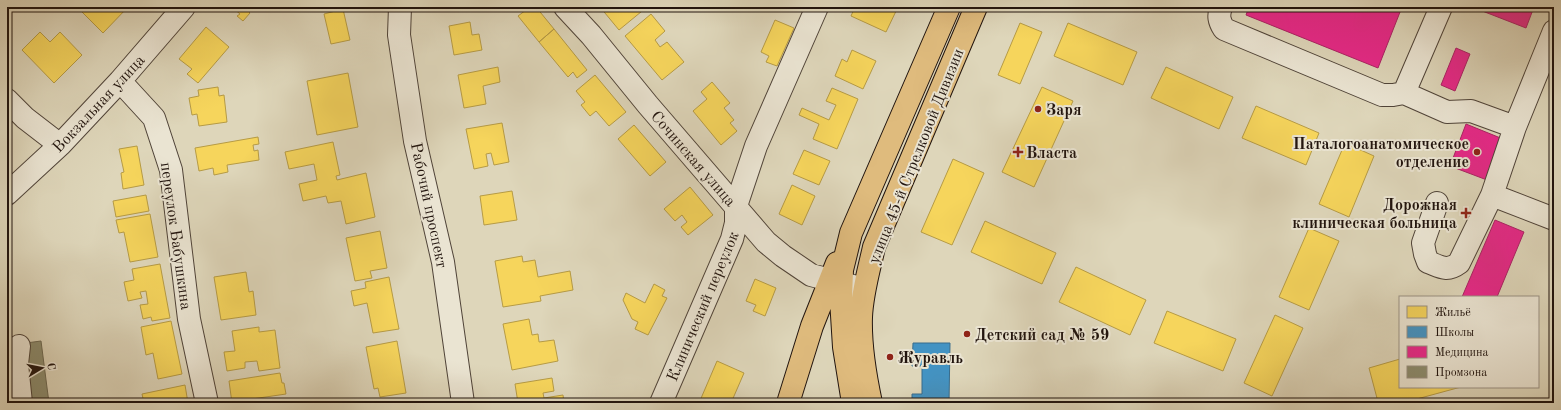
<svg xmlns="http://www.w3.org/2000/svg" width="1561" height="410" viewBox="0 0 1561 410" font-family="'Old Standard TT',serif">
  <rect width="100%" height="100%" fill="#ded6ba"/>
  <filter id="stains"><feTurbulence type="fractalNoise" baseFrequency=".005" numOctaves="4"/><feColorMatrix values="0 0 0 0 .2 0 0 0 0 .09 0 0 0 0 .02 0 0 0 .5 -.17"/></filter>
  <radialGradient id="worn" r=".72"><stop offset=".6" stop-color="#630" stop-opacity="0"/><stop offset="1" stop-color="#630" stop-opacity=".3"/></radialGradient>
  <path fill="#f6d55c" stroke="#b69b45" d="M77 7H128L103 33Z
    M232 7H248L246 9 250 13 243 21 237 16 240 14Z
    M530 7H536L554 29 539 42 518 16Z
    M600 7H647L619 30Z
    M855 7H898L886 32 851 16Z
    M343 9 350 40 331 44 324 14Z
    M651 14 665 31 655 40 660 47 667 42 684 62 662 80 625 36Z
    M775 20 794 28 777 66 766 62 769 56 761 52Z
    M470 22 472 35 479 34 482 50 454 55 449 26Z
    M1020 23 1042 32 1020 84 998 75Z
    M1068 23 1137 52 1123 85 1054 56Z
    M206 27 229 47 198 83 187 74 192 69 179 59Z
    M554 29 587 70 577 78 573 72 568 77 539 42Z
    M40 32 50 42 60 32 82 55 54 83 22 50Z
    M852 50 876 61 863 89 835 76 842 59 847 62Z
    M498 67 500 82 483 86 486 104 464 108 458 75Z
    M1166 67 1233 97 1219 129 1151 98Z
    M348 73 358 127 317 135 307 81Z
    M595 75 626 112 609 126 596 111 590 116 581 105 585 102 576 91Z
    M712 82 730 103 724 108 734 120 730 123 737 131 721 145 693 111 707 99 701 92Z
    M218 87 219 96 224 95 227 122 199 126 197 114 192 115 189 98 199 96 198 90Z
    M1042 87 1073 101 1034 187 1002 172Z
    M832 88 858 99 837 149 813 139 819 124 799 115 802 108 829 120 836 105 826 101Z
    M1256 106 1319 133 1306 165 1242 138Z
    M502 123 509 162 494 165 491 153 486 154 488 166 474 169 466 129Z
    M634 125 666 162 650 176 618 139Z
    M258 137 259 144 253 145 254 151 258 150 259 160 227 165 228 172 214 175 213 168 199 171 195 148Z
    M333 142 340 175 336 176 337 180 366 173 375 217 346 224 341 201 328 203 326 196 303 201 299 184 317 180 314 164 289 169 285 152Z
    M1345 143 1374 156 1349 217 1319 204Z
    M137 146 144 185 123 189 121 173 124 172 119 149Z
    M804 150 830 161 819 185 793 174Z
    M953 159 984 173 952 245 921 232Z
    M792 185 815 196 802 225 779 214Z
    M690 187 713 215 688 235 681 227 687 222 682 215 675 221 664 209Z
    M512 191 517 220 484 225 480 196Z
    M146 195 149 211 116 217 113 201Z
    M150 214 158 257 130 262 124 232 119 233 116 220Z
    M985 221 1056 253 1042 284 971 252Z
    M1309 228 1339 241 1309 310 1279 297Z
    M380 231 387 268 370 271 372 278 355 281 346 238Z
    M522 256 523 262 535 260 538 277 570 271 573 290 540 296 541 301 503 307 495 261Z
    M160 264 170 318 152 321 151 317 143 319 140 305 148 304 146 291 140 292 142 298 128 301 124 282 134 280 132 269Z
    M1076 267 1146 300 1130 335 1059 302Z
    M246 272 249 292 253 291 256 315 221 320 214 277Z
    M389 277 399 329 373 333 367 303 354 306 351 291 366 288 365 282Z
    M755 279 776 288 765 316 753 311 756 305 746 301Z
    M654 284 665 290 662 296 667 298 648 335 635 329 638 322 632 319 623 300 626 293 645 303Z
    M1167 311 1236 339 1223 371 1154 343Z
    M1275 315 1303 328 1272 396 1244 383Z
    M529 319 532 335 538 334 539 342 554 340 558 361 512 370 503 324Z
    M171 321 182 374 158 379 153 353 146 355 141 327Z
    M259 327V332L275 330 280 368 259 371 257 361 245 362V368L227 371 224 352 235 351 232 331Z
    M397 341 406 393 380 397 378 388 374 389 366 347Z
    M1400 359V387H1461L1402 403H1376L1378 402 1369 368Z
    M717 361 744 373 731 403H699Z
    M280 373 282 383H284L286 394 252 399 253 403H232L229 381Z
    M552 378 554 391 543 393 544 398 563 395 564 403H518L515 384Z
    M185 385 188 403H144L142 394Z
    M406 399 407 403H387Z
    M604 400 606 403H594Z"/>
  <path fill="#4393c3" stroke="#396d8d" d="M913 343H950L949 403H912V394H922V366H912Z"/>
  <path fill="#e7298a" stroke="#ac2365" d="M1249 7H1402L1378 68 1246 15Z
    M1472 7H1534L1526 28Z
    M1456 48 1470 54 1455 91 1441 85Z
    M1466 124 1503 139 1487 180 1450 166Z
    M1495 220 1524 232 1497 297H1462Z"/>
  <path fill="#8c8c6e" stroke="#6c6851" d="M41 341 49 403H31L26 343Z
    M11 376 14 403H7V377Z"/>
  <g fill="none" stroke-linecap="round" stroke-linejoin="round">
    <g stroke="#504439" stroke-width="24">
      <path id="minor" d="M400 7 399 35 415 141 443 262 463 403
        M565 7 591 35 648 105 766 242 783 256 811 275 864 289
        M1221 7C1218 16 1219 21 1224 29L1382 95H1393L1404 93 1441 7
        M1554 31 1515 127 1492 195 1554 219
        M120 81 154 118 171 170 189 319 207 403
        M1404 93 1447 112 1471 111 1515 127
        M7 100 25 118 60 145
        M7 194 60 145 120 81 184 7
        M1437 203 1423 243 1425 254 1428 262C1441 267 1447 272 1459 263L1492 195
        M19 346 17 364 21 403
        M661 403 732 239 736 223V206L756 146 817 7"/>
    </g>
    <g stroke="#21140e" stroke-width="24">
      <path id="major" d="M788 403 812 326 837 263
        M853 403 844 347 841 299 842 270 851 233 949 7
        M871 403C865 375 860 346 861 317 862 293 869 270 874 247L976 7"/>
    </g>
    <use href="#minor" stroke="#eae4d2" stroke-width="22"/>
    <use href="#major" stroke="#dfbb7d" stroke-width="22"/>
  </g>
  <g fill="#8f2418" stroke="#eae4d2" stroke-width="1.5">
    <circle cx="1038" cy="109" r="4"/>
    <path d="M1016 146h4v4h4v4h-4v4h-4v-4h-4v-4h4z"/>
    <circle cx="1477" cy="152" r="4"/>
    <path d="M1464 207h4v4h4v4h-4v4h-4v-4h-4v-4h4z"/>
    <circle cx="967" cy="334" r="4"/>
    <circle cx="890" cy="357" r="4"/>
  </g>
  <g text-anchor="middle" stroke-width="4" stroke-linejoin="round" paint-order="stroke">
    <g font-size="16" fill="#21140e" stroke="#eae4d2">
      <text transform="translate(98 103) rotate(-47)" y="6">Вокзальная улица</text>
      <text transform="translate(915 156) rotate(-68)" y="6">улица 45-й Стрелковой Дивизии</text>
      <text transform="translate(694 158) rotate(49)" y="6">Сочинская улица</text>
      <text transform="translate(430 205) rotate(78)" y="6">Рабочий проспект</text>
      <text transform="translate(177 236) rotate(82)" y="6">переулок Бабушкина</text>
      <text transform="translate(702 306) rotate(-67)" y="6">Клинический переулок</text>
    </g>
    <g font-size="16" font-weight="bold" fill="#21140e" stroke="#eae4d2" text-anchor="start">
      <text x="1046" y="115">Заря</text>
      <text x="1469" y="149" text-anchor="end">Паталогоанатомическое<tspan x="1469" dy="18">отделение</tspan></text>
      <text x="1026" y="158">Власта</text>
      <text x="1457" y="210" text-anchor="end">Дорожная<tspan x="1457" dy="18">клиническая больница</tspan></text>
      <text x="975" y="340">Детский сад № 59</text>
      <text x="898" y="363">Журавль</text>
    </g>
  </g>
  <rect width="1561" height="410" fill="none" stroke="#ded6ba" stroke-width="24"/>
  <rect x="8" y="8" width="1545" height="394" fill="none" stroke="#21140e" stroke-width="2"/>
  <rect x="12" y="12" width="1537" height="386" fill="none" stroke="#21140e"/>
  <rect x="1399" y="296" width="140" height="92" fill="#eae4d2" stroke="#9a9184"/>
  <rect x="1407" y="306" width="20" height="12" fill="#f6d55c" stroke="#9a9184"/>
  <text x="1435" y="316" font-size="12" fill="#21140e">Жильё</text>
  <rect x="1407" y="326" width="20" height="12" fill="#4393c3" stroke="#9a9184"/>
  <text x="1435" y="336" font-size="12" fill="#21140e">Школы</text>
  <rect x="1407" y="346" width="20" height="12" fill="#e7298a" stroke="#9a9184"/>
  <text x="1435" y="356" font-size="12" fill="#21140e">Медицина</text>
  <rect x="1407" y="366" width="20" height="12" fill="#8c8c6e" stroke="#9a9184"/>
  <text x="1435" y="376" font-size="12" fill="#21140e">Промзона</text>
  <g transform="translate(42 368) rotate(80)" stroke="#eae4d2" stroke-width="3" paint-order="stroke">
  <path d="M0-3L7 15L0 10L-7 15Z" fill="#21140e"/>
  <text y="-6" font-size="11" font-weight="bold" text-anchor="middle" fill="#21140e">С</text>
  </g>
  <rect width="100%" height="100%" filter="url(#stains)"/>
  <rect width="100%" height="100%" fill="url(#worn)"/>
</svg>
